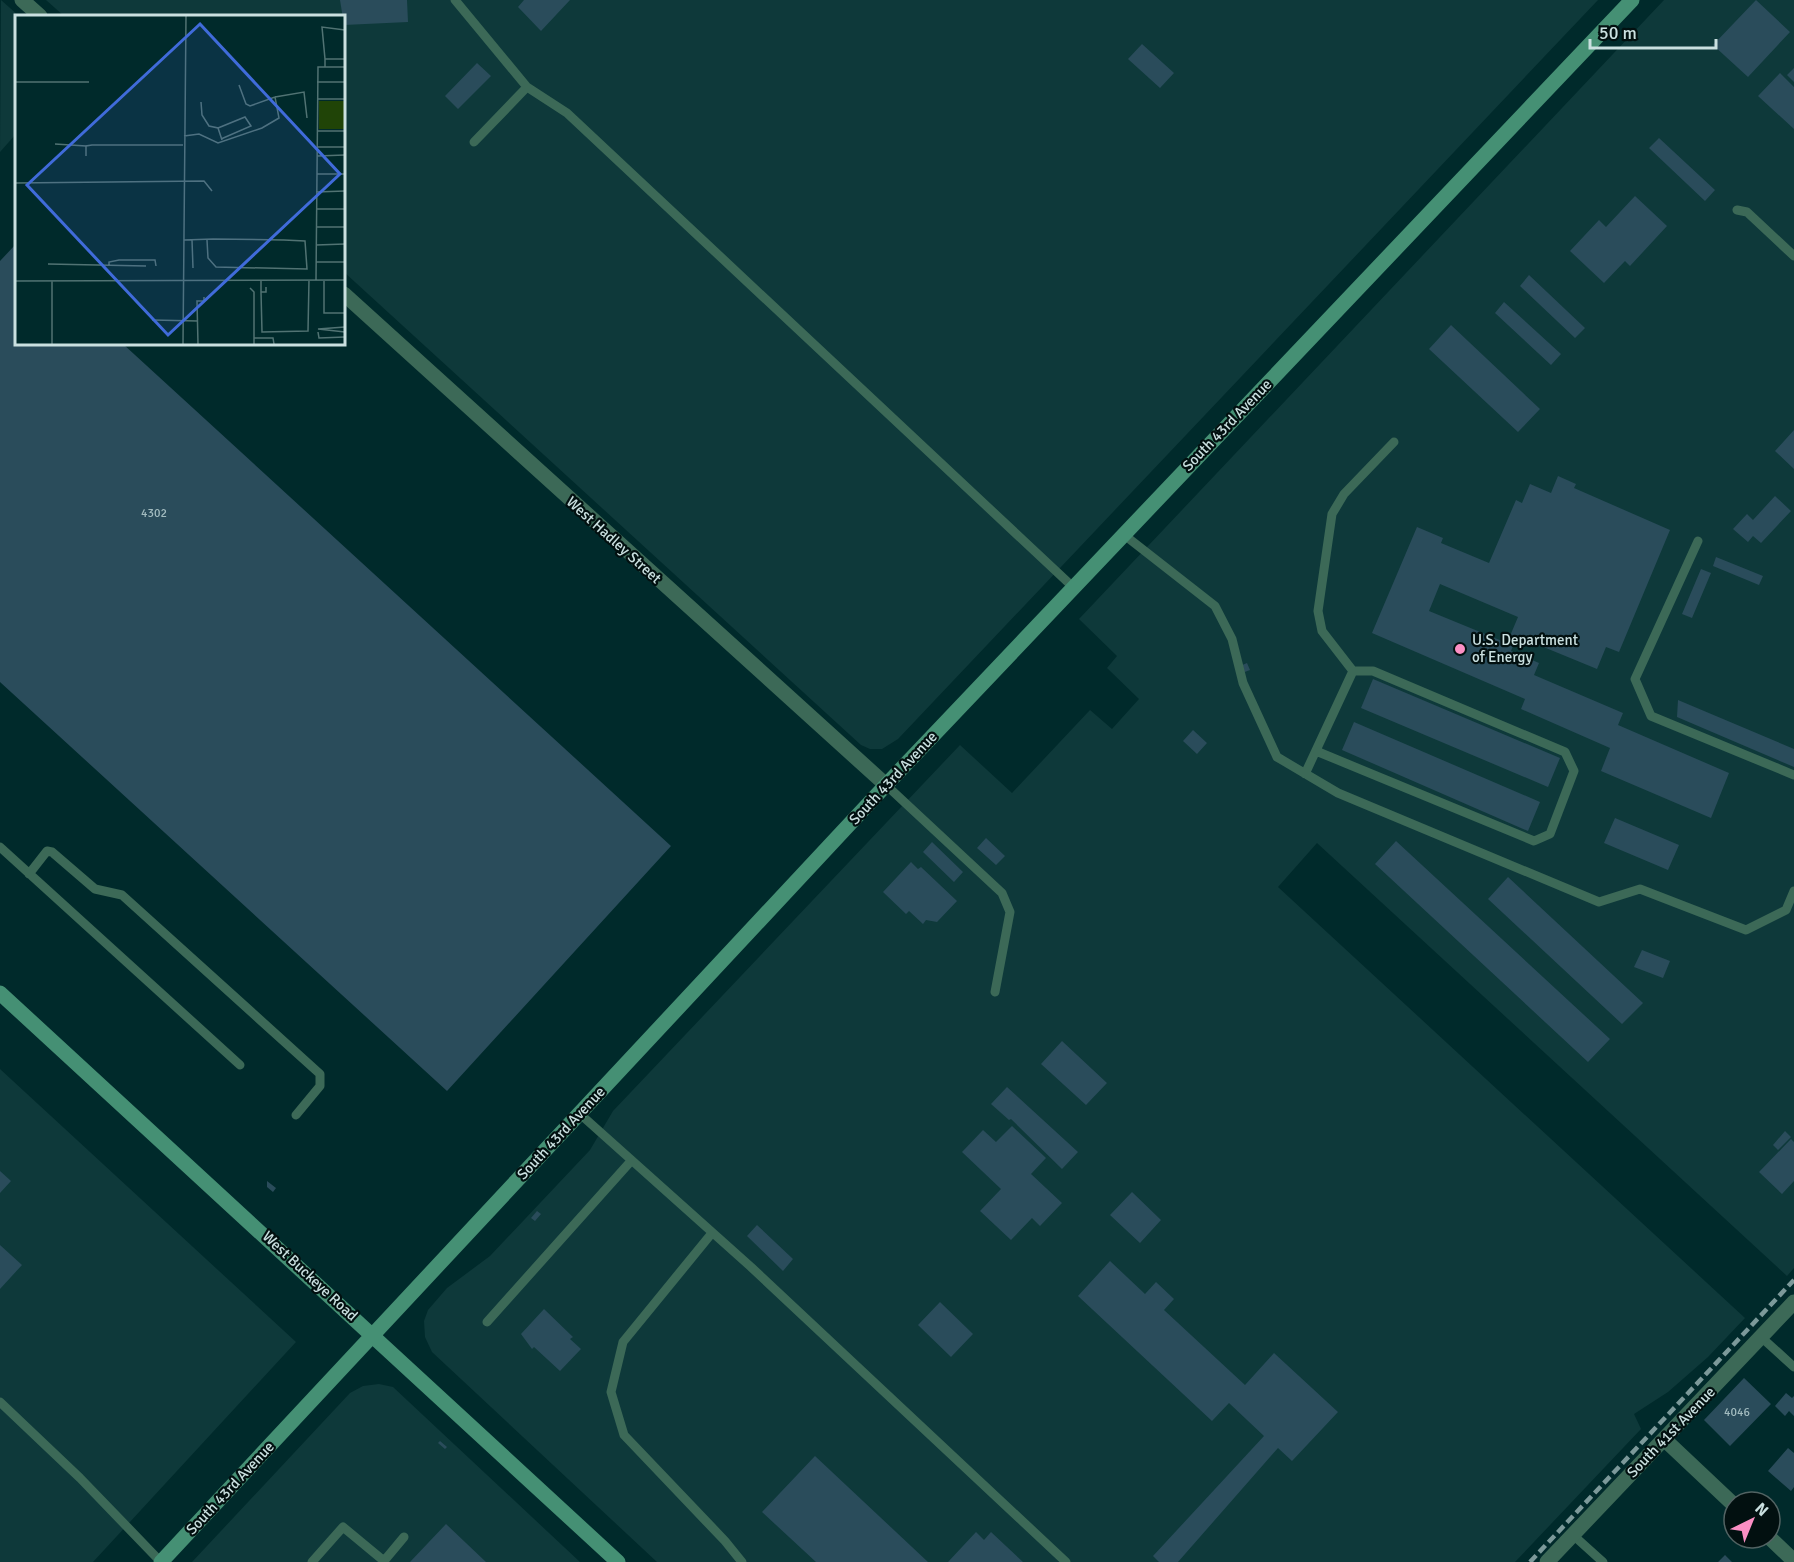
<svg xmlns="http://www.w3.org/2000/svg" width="1794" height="1562" viewBox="0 0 1794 1562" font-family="Signika,sans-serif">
  <rect width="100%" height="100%" fill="#002a2b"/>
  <path fill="#0e393a" d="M1 0 19 16H16V134L0 152Z
    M46 0H1598L898 739 882 749H870L861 745 344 272V16H64Z
    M1664 0H1794V1268L1787 1276 1317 843 1278 887 1745 1318 1708 1357 1668 1392 1634 1414 1641 1429 1515 1562H657L432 1352 425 1337 424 1321 428 1310 447 1288 490 1256 590 1150 613 1111 960 745 1012 793 1090 710 1112 729 1139 699 1107 668 1117 656 1079 619Z
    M0 1069 296 1342 93 1562H0Z
    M379 1384 393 1387 580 1562H192L350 1393 363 1386Z"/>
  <path fill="#2a4c5b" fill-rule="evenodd" d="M340 0H407L408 22 344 25Z
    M524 0H570L541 31 518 7Z
    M1756 0 1790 32 1748 77 1713 45Z
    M1142 44 1174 73 1160 88 1128 59Z
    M477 63 491 76 458 109 445 96Z
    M1794 68V82L1787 75Z
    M1780 73 1794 87V129L1758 96Z
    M1659 138 1715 190 1705 201 1649 148Z
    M1635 196 1667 226 1630 266 1625 261 1604 283 1570 251 1599 220 1606 227Z
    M15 245 16 344H123L671 846 447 1091 0 682V261Z
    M1529 275 1585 328 1575 338 1520 286Z
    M1504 302 1561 354 1551 365 1495 313Z
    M1451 325 1540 409 1518 432 1429 349Z
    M1794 430V469L1775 451Z
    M1558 476 1576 484 1574 488 1670 530 1619 652 1606 647 1597 669 1517 636 1511 651 1539 663 1534 675 1623 713 1618 725 1729 773 1711 818 1601 771 1610 748 1521 709 1525 699 1372 633 1417 527 1443 538 1441 543 1489 563 1516 500 1522 503 1530 484 1551 493ZM1440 584 1518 617 1507 643 1429 611Z
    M1775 496 1791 511 1761 543 1753 536 1748 542 1733 529 1747 514 1753 520Z
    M1716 557 1763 576 1759 585 1713 566Z
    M1701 569 1711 573 1692 618 1682 614Z
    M1247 663 1250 670 1242 673 1240 666Z
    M1373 679 1560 758 1548 787 1361 708Z
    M1678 700 1794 749V767L1677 717Z
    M1354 722 1540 802 1528 831 1342 750Z
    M1193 730 1207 743 1197 754 1183 741Z
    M1615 818 1679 845 1668 870 1604 843Z
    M986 838 1005 856 996 865 977 848Z
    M1396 841 1610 1039 1588 1062 1375 864Z
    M932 842 963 872 954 882 923 852Z
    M911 862 918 869 921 867 957 901 937 922 926 920 923 924 909 911 906 914 883 892Z
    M1508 877 1643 1003 1622 1024 1488 899Z
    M1642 950 1670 961 1663 978 1634 967Z
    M1062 1041 1107 1083 1086 1105 1041 1064Z
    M1007 1087 1078 1152 1062 1169 1011 1119 1009 1120 991 1104Z
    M1012 1126 1046 1158 1031 1174 1062 1203 1040 1226 1032 1218 1011 1240 980 1211 1001 1189 962 1152 983 1130 996 1142Z
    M1785 1131 1791 1137 1778 1150 1773 1145Z
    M1791 1139 1794 1142V1181L1782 1194 1759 1172Z
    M0 1171 11 1181 0 1193Z
    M267 1181 276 1188 273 1192 267 1187Z
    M1132 1192 1161 1220 1140 1243 1110 1215Z
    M537 1211 541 1214 535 1221 531 1218Z
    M757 1225 793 1259 783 1271 747 1236Z
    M0 1245 22 1265 0 1289Z
    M1110 1261 1145 1294 1156 1282 1174 1299 1164 1310 1245 1385 1274 1353 1338 1412 1292 1461 1278 1448 1178 1562H1159L1153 1556 1264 1436 1229 1403 1212 1421 1078 1296Z
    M940 1302 973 1334 951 1357 918 1325Z
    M544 1309 573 1337 570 1339 581 1349 560 1371 534 1347 532 1349 521 1334Z
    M1744 1378 1771 1404 1730 1446 1704 1420Z
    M1786 1393 1792 1398 1794 1396V1416L1789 1411 1785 1416 1775 1406Z
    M440 1441 447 1447 445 1449 438 1443Z
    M1788 1448 1794 1453V1487L1791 1491 1768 1471Z
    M815 1456 928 1562H816L762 1512Z
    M446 1524 486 1562H410Z
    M976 1532 984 1540 991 1532 1023 1562H948Z
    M1725 1555 1732 1562H1718Z"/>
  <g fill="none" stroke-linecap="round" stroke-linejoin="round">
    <path stroke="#3c6957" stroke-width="9" d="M455 0 527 87
      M474 142 527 87 567 113 1073 587
      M1737 210 1747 212 1794 256
      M1123 534 1215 606 1232 639 1243 683 1277 757 1338 793 1599 902 1640 889 1746 930 1786 910 1794 891
      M1698 541 1635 679 1651 716 1794 775
      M1316 751 1534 841 1550 834 1574 771 1565 752 1373 671H1353
      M1305 774 1353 671 1322 631 1318 611 1332 514 1344 494 1394 442
      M886 785 1002 893 1010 912 995 992
      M0 847 240 1065
      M29 874 47 851 52 852 95 889 122 895 320 1074V1086L296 1115
      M580 1114 751 1267 1066 1562
      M712 1233 623 1342 611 1392 624 1435 725 1541 742 1562
      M487 1322 631 1161
      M1761 1337 1794 1367
      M0 1402 80 1478 161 1562
      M1573 1535 1603 1562
      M312 1562 343 1527 384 1561 404 1537"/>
    <path stroke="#3c6957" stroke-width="15" d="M22 0 40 16
      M344 294 886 785
      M1664 1439 1734 1505
      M1770 1538 1794 1561
      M1547 1562 1794 1302"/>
    <path stroke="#459074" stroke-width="15" d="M0 993 618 1562
      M161 1562 886 785 1632 0"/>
    <path stroke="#7c999a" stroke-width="4.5" stroke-dasharray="9 4.5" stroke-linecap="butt" d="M1530 1562 1794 1280"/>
  </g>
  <circle fill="#fb8fc4" stroke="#021010" stroke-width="2" cx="1460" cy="649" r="6"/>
  <g text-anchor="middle" stroke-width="4.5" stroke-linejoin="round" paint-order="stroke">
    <g font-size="12" fill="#a2bbbf">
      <text x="154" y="517">4302</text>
      <text x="1737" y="1416">4046</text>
    </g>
    <g font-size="15" fill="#cae0e0" stroke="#021010">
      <text transform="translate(1227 425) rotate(-46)" y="5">South 43rd Avenue</text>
      <text transform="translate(614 540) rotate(42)" y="5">West Hadley Street</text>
      <text transform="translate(893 778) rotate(-47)" y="5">South 43rd Avenue</text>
      <text transform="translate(561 1133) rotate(-47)" y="5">South 43rd Avenue</text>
      <text transform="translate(310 1276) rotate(43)" y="5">West Buckeye Road</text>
      <text transform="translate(1671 1432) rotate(-46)" y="5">South 41st Avenue</text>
      <text transform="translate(230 1488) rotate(-47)" y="5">South 43rd Avenue</text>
    </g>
    <g font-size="15" fill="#cae0e0" stroke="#021010" text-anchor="start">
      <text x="1472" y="645">U.S. Department<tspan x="1472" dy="17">of Energy</tspan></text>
    </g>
  </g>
  <g transform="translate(15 15)">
    <rect width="330" height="330" fill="#002a2b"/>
    <path d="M304 86H330V114H304Z" fill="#204407"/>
    <path fill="none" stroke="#517373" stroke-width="1.5" d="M310 44 307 12 330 15M310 52V44H330M0 67H74M302 67H330M260 82 289 77 292 103M302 84H330M186 87 187 100 194 111 203 113 207 125M203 113 230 102 236 111 206 124M302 116H330M169 121 184 119 203 128 247 113 264 103 260 82 235 91 231 89 224 70M40 129 71 131M302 132H330M71 141V131L77 130H168M302 141 330 140M302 159H330M0 168 189 166 197 176M301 177 330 176M301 194H330M301 212H330M169 225 198 224 269 225 290 226 292 254 201 252 193 243 192 225M177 225 178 253M301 230 330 229M301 247H330M33 249 131 251M94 251V247L104 245H140L141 251M301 265 303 52H330M0 266 330 265M246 266V277H251V272M309 266V298H330M235 273 239 277V329M246 277 247 317 293 316 294 265M137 305 183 306M330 312 303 314 330 317M303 317 304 323 330 322M239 323H258L259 329M37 329V266M168 329 171 1M183 329 182 286H189V282"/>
    <path fill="#406bda" fill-opacity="0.15" stroke="#406bda" stroke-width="3" d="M185 9 325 159 153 320 12 170Z"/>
    <rect width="330" height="330" fill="none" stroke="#cae0e0" stroke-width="3"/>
  </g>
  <g transform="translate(1752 1520) rotate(43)"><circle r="28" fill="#021010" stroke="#526363" stroke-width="1.5"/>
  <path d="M0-4.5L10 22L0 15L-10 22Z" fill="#fb8fc4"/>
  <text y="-9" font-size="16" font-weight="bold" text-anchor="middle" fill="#cae0e0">N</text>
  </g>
  <path d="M1590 39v9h126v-9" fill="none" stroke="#cae0e0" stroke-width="3"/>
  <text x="1599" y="39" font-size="18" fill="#cae0e0" stroke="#021010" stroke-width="4.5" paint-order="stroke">50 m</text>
</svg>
